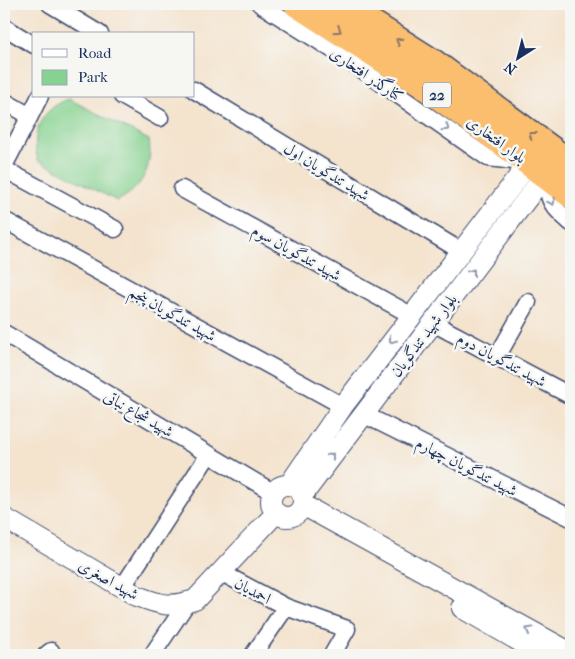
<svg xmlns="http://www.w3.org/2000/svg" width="575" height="659" viewBox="0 0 575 659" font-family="'IM FELL French Canon',Amiri,serif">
  <rect width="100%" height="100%" fill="#f6f6f2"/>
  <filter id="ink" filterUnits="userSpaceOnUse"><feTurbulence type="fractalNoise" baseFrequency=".02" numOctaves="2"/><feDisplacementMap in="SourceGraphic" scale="10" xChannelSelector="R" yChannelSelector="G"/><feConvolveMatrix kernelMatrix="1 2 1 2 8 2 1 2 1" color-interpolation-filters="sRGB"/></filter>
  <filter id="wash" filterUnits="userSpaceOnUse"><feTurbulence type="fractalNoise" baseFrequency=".0096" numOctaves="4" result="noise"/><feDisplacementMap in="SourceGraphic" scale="20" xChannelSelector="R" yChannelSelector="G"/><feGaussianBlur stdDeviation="1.12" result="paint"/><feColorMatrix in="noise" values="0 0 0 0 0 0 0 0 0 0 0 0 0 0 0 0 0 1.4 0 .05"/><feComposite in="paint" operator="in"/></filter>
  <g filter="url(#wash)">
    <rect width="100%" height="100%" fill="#f4e3cd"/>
    <path fill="#86d290" stroke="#508077" d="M69 99 149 140C153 167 142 189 117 201L38 160C30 132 42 108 69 99Z"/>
  </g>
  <g filter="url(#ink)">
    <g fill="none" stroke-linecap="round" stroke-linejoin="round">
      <g stroke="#3c4a6f" stroke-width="19">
        <path id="minor" d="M50 4 100 34
          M260 4 344 57 488 158 523 162
          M4 27 34 45
          M194 90 461 251
          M122 96 160 118
          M4 101 30 116 40 96
          M4 166 30 116
          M4 169 115 229
          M545 175C549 202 550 205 571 223
          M182 189 411 315
          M4 220 343 406
          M433 323 571 396
          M4 333 274 493
          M497 357 528 302
          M363 414 571 518
          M222 573 286 607 253 655
          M122 588 209 454
          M286 607 347 629 332 655
          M46 655 51 651
          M152 655 187 603"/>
      </g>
      <g stroke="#3c4a6f" stroke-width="22">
        <path id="tertiary" d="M289 485 343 406 529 163
          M271 501a16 16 0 1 1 32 0a16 16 0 1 1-32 0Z
          M302 496 545 175
          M303 505 571 653
          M4 518 137 596C161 605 169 608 195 600L276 513
          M462 608 543 655"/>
      </g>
      <g stroke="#3c4a6f" stroke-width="29">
        <path id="trunk" d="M297 4 420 83 504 144 571 195
          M341 4 434 63 571 164"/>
      </g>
      <use href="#minor" stroke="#fff" stroke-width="16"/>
      <use href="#tertiary" stroke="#fff" stroke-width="20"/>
      <use href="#trunk" stroke="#fabe6e" stroke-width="26"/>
    </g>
    <defs><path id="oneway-chevron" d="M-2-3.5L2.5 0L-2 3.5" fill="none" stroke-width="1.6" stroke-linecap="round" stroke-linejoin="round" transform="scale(1.25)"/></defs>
    <g stroke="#8a7666">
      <use href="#oneway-chevron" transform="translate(338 30) rotate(33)"/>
      <use href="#oneway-chevron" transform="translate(399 41) rotate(-147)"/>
      <use href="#oneway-chevron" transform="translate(532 135) rotate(-143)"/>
    </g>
    <g stroke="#8d97ae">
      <use href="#oneway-chevron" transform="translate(446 128) rotate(35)"/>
      <use href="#oneway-chevron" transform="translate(552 202) rotate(64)"/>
      <use href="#oneway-chevron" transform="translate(472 272) rotate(-53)"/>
      <use href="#oneway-chevron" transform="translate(392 340) rotate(127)"/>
      <use href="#oneway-chevron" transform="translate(331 456) rotate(-53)"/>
      <use href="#oneway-chevron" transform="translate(529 630) rotate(-151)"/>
    </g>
  </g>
  <g text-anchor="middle" stroke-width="5" stroke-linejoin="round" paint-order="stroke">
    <rect fill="#f6f6f2" stroke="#5d6b8a" stroke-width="1" x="423" y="82.5" width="28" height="25" rx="4"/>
    <g font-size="15" font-weight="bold" fill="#1b2f5e">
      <text x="437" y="100">22</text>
    </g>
    <g font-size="16" fill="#1b2f5e" stroke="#f6f6f2">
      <text transform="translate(367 74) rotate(34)" y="6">کنارگذر افتخاری</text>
      <text transform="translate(497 139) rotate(36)" y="6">بلوار افتخاری</text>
      <text transform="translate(327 171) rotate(31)" y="6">شهید تندگویان اول</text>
      <text transform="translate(297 252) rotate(29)" y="6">شهید تندگویان سوم</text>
      <text transform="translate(173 313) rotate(29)" y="6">شهید تندگویان پنجم</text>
      <text transform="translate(423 335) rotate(-53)" y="6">بلوار شهید تندگویان</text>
      <text transform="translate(502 359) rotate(28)" y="6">شهید تندگویان دوم</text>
      <text transform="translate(139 413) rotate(30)" y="6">شهید شجاع نباتی</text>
      <text transform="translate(467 466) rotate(27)" y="6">شهید تندگویان چهارم</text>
      <text transform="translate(109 579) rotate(29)" y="6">شهید اصغری</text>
      <text transform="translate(253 590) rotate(28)" y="6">احمدیان</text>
    </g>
  </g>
  <rect width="575" height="659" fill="none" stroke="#f6f6f2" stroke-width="20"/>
  <rect x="32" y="32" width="162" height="65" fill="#f6f6f2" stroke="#9ea6b7"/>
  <rect x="42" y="49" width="25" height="8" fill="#ffffff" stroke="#9ea6b7"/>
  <text x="78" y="58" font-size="15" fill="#1b2f5e">Road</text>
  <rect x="42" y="70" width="25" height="15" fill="#86d290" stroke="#9ea6b7"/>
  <text x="78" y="82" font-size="15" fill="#1b2f5e">Park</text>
  <g transform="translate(518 58) rotate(216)" stroke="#f6f6f2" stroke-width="4" paint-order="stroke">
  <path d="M0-4L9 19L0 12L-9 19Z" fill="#1b2f5e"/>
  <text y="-8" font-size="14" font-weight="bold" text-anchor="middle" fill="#1b2f5e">N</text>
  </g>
</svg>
